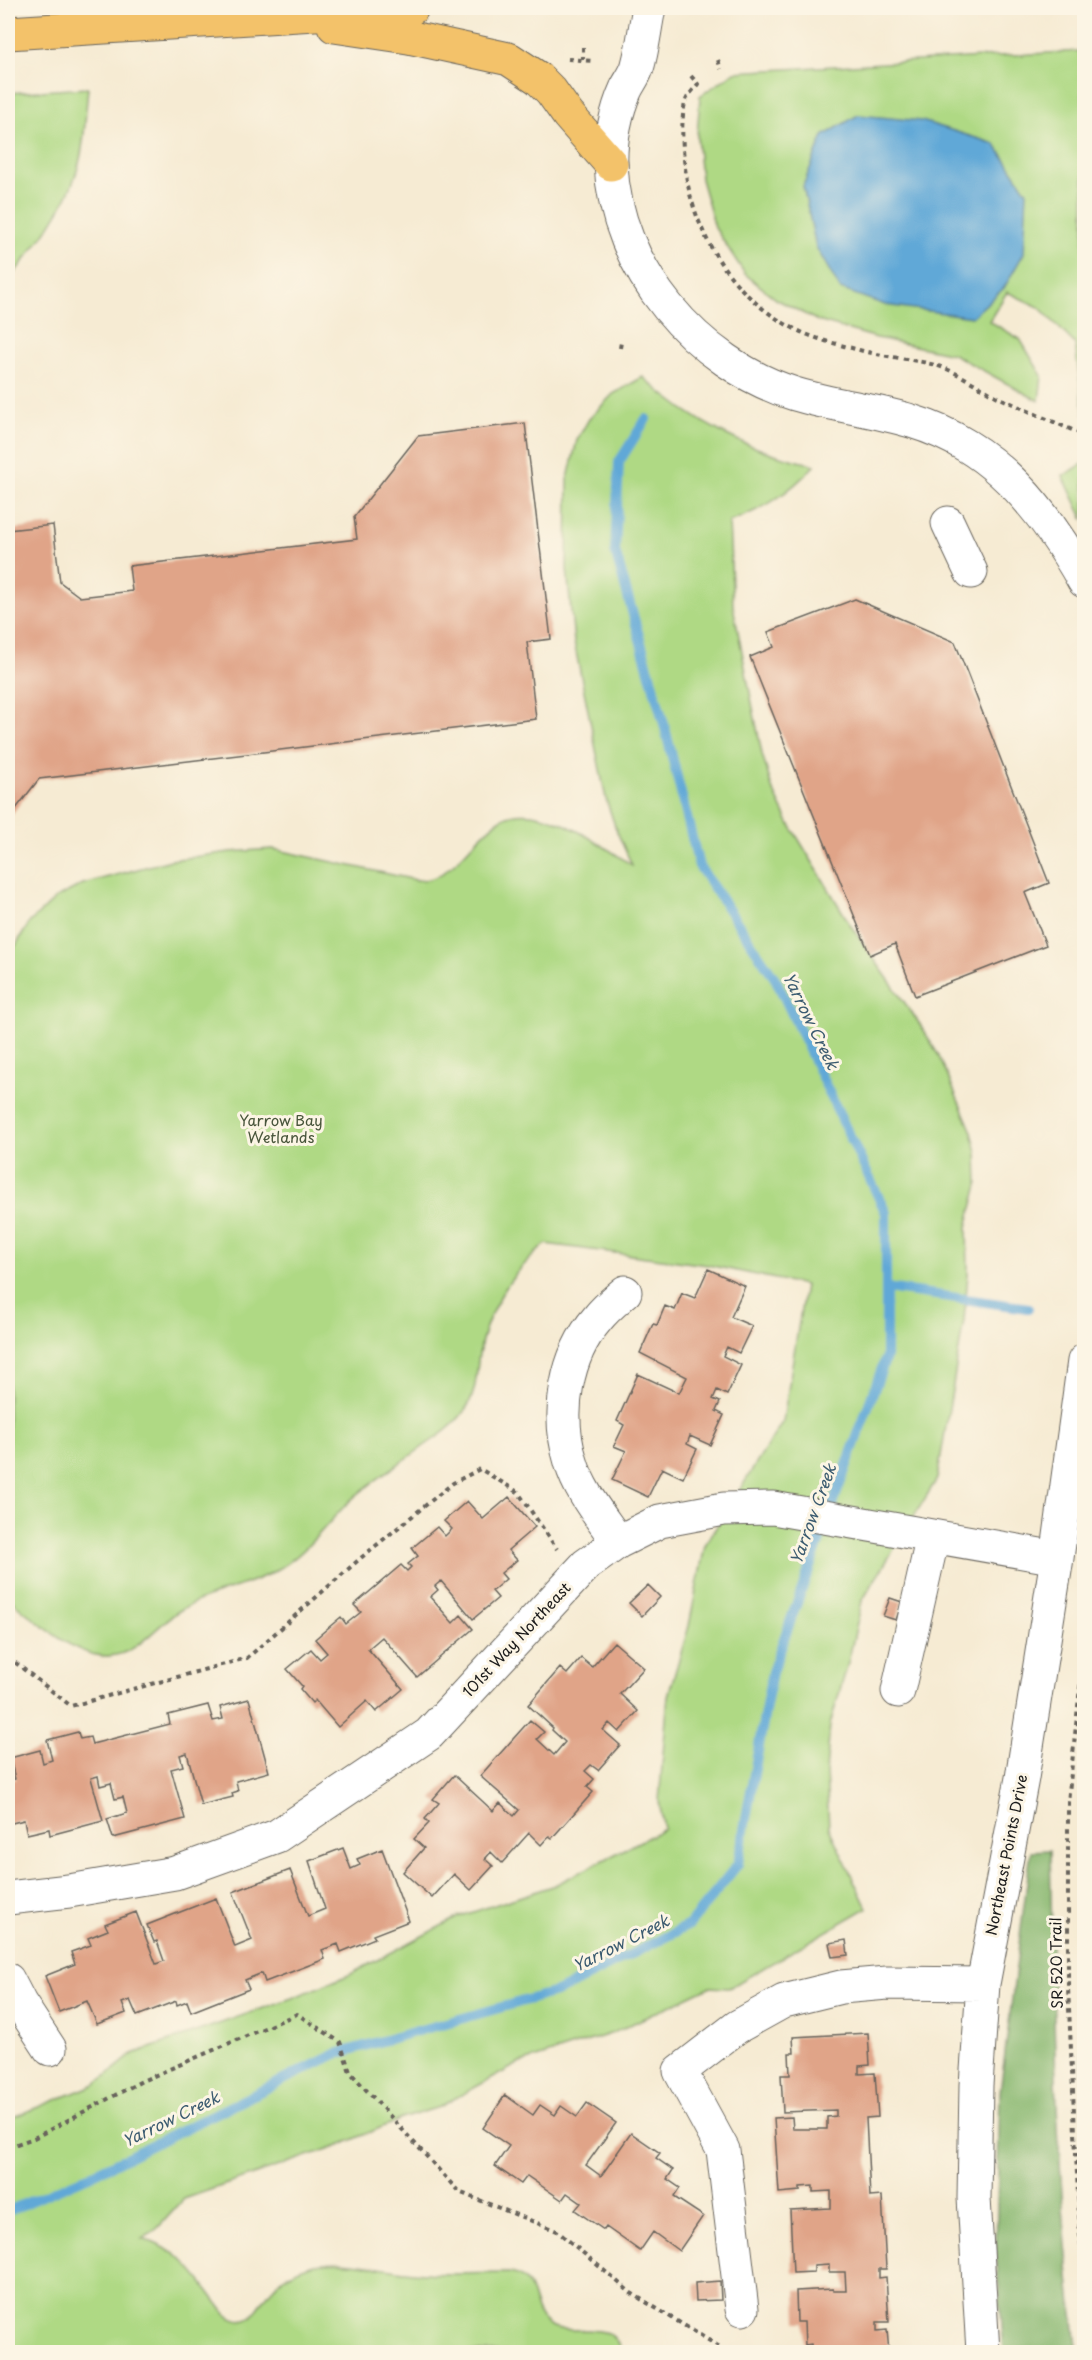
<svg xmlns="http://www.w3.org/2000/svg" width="1092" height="2360" viewBox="0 0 1092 2360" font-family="'Playpen Sans',sans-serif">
  <rect width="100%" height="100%" fill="#fcf5e5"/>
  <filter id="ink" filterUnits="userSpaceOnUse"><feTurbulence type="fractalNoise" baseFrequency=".0167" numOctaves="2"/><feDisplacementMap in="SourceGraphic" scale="12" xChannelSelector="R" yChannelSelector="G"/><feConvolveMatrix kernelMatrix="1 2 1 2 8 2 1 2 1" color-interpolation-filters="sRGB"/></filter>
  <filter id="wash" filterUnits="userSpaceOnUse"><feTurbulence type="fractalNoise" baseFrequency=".008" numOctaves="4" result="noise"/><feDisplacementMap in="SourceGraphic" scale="24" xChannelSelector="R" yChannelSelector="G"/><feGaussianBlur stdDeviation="1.35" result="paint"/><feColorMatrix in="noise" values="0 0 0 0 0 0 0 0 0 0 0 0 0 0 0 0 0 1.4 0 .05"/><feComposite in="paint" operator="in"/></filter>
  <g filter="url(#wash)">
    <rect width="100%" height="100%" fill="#f6ebd3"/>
    <path fill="#afd984" stroke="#667a50" stroke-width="1.5" d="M1080 51 1084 114V415L1075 344 1039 307 1007 292 989 321 1020 339 1042 376 1039 401 953 354 877 338 818 321 776 299 745 274 715 228 701 179 697 136 700 96 735 72Z
      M88 88C85 116 85 144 77 171 64 213 34 248 8 281V93Z
      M643 377C695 424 746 450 815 465 788 494 766 508 729 522L733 606 762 754 772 788 790 825 851 926 919 1023 939 1056 972 1132 977 1152 978 1185 967 1227 968 1274 964 1320 937 1479 862 1601 848 1663 830 1725 826 1772 829 1828 867 1908 729 1988 709 1987 613 2033 518 2064 439 2107 401 2119 345 2143 184 2199 154 2232 142 2239C185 2250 200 2281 226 2314 251 2335 259 2302 273 2288 282 2278 295 2270 308 2266 342 2256 379 2269 413 2272 444 2276 478 2273 509 2273 541 2276 526 2316 553 2327 576 2336 615 2318 620 2352H8V2119L96 2084 133 2054 292 1998 349 1975 458 1917 555 1885 664 1829 659 1801 668 1696 689 1626 705 1545 783 1421 805 1285 708 1265 546 1244C511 1273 487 1308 479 1354 476 1374 477 1393 465 1410 454 1426 439 1436 424 1446 400 1464 373 1480 351 1500 325 1524 307 1554 275 1571 244 1588 209 1592 179 1611 155 1626 138 1655 108 1656 74 1658 34 1618 8 1598V958L30 922 56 898 83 884 171 860 230 852 273 849 416 880C436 881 445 872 459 859 472 846 487 827 503 818 540 799 601 845 632 865L617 832 606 799 574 642 567 569 568 478 577 440 589 419 613 394Z
      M1084 463V520L1063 476Z
      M1084 1761V2133L1079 1892 1082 1783Z"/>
    <path fill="#8bb972" stroke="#546a47" stroke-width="1.5" d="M1050 1850C1054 2018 1055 2186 1078 2352H1004L996 2249 1000 2092 1031 1851Z"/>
    <path fill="#61a8d7" stroke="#3e627a" stroke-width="1.5" d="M858 115 922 121 995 144 1027 192 1024 253 1004 288 972 317 885 305 840 289 816 247 803 186 823 136Z"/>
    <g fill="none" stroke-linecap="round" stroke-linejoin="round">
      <path stroke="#61a8d7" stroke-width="10" d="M886 1288 1028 1308
        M8 2211 91 2175 336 2054 559 1991 689 1925 738 1864 772 1672 886 1357V1213L776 980 699 866 664 724 615 551 619 462 646 419"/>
    </g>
    <g id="blocks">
      <path fill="#e0a488" d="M525 423 551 639 527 642 536 719 39 779 8 819V530L53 525 60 582 80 597 132 591 129 566 357 539 354 517 418 436Z
        M855 599 955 642 1049 883 1025 893 1046 945 915 996 895 944 870 955 750 657 774 647 768 632Z
        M708 1269 745 1286 731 1317 752 1326 739 1353 727 1347 723 1356 741 1365 727 1395 717 1390 713 1399 720 1402 716 1411 724 1415 710 1445 690 1436 687 1444 697 1449 683 1478 662 1468 648 1497 612 1480 626 1451 614 1446 624 1425 617 1421 638 1374 679 1393 687 1377 640 1353 653 1324 657 1325 665 1306 675 1310 682 1293 695 1298Z
        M509 1497 535 1527 508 1550 517 1560 501 1573 506 1579 492 1591 498 1598 473 1619 441 1581 435 1586 438 1590 430 1597 453 1623 461 1615 473 1629 417 1677 382 1637 368 1649 403 1689 376 1712 367 1701 338 1727 315 1700 312 1703 300 1689 302 1686 287 1669 311 1649 320 1659 327 1653 315 1639 341 1617 346 1624 361 1612 354 1605 401 1565 407 1571 411 1567 408 1564 418 1556 412 1548 437 1527 445 1536 452 1529 444 1521 467 1501 483 1519Z
        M648 1585 660 1597 642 1616 629 1603Z
        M890 1598 902 1602 896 1620 883 1616Z
        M614 1642 644 1668 620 1694 638 1711 619 1732 609 1723 603 1730 620 1745 598 1770 591 1765 585 1771 594 1779 587 1787 593 1792 552 1838 549 1836 541 1845 529 1833 502 1863 491 1852 485 1859 493 1866 471 1890 454 1874 432 1898 403 1872 424 1848 414 1839 429 1823 425 1819 439 1803 433 1799 454 1775 493 1811 500 1803 514 1816 519 1810 480 1776 530 1720 544 1732 537 1739 554 1755 565 1742 552 1730 553 1728 528 1705 560 1668 567 1674 581 1658 592 1667Z
        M249 1699 269 1772 236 1781 238 1791 232 1793 233 1797 201 1805 187 1753 180 1755 183 1766 171 1769 185 1819 113 1838 107 1819 127 1813 123 1797 115 1799 111 1783 100 1786 98 1776 91 1778 103 1821 50 1835 49 1829 27 1834 24 1820 8 1824V1781L15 1779 10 1758 40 1750 43 1763 52 1760 47 1740 78 1732 80 1739 90 1737 92 1744 170 1724 168 1715 208 1705 213 1721 223 1719 220 1707Z
        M8 1705 13 1706 11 1724 8 1723Z
        M343 1848 351 1869 360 1865 357 1859 382 1849 409 1921 373 1935 375 1938 341 1952 338 1944 322 1950 325 1959 265 1982 262 1973 245 1980 249 1989 191 2012 187 2001 177 2005 176 2001 137 2016 130 2000 122 2003 126 2013 97 2024 87 2001 59 2012 45 1976 75 1964 71 1952 91 1945 88 1938 108 1930 105 1924 136 1912 156 1964 164 1961 157 1941 154 1942 147 1925 216 1898 235 1947 252 1940 233 1892 290 1870 308 1916 325 1909 309 1861Z
        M846 1940 848 1955 832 1957 829 1943Z
        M868 2033 870 2065 859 2066V2074L875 2073 878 2117 866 2118 870 2197 882 2196 886 2269H879V2278L886 2277 889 2322H877V2331L887 2330 889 2352H812L811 2344 805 2345 804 2322H797L796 2291 833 2289V2291H846L845 2272H829V2265L814 2266V2272L793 2273 790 2210 831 2208V2191L813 2192V2186L800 2187V2191L779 2193 774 2118 792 2117 793 2129H827V2117L836 2116V2110L783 2112 781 2075H790L789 2053H794L793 2037Z
        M505 2095 533 2115 540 2105 555 2115 561 2106 577 2117 587 2103 616 2123 586 2165 601 2176 631 2133 660 2153 656 2158 673 2170 667 2179 680 2188 674 2197 703 2216 679 2251 653 2232 640 2251 606 2227 604 2230 575 2210 581 2203 567 2193 562 2200 527 2176 521 2184 495 2166 509 2146 483 2128Z
        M720 2281 721 2300 696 2301 695 2283Z"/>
    </g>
  </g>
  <g filter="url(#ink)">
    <use href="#blocks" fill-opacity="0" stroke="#68645c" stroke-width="1.5"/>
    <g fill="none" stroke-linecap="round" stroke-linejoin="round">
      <g stroke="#68645c" stroke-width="35">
        <path id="minor" d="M649 8C645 27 643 47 638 65 636 74 630 81 626 89 616 111 610 140 611 164 615 268 697 364 795 394 855 412 911 411 967 446 1018 477 1055 529 1084 581
          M948 523 971 572
          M618 1542C601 1517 579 1491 571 1462 556 1414 565 1356 598 1318 606 1308 616 1300 625 1292
          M898 1691 933 1536
          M8 1898 69 1891 175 1873 277 1836 429 1734 586 1565 618 1542 660 1521 724 1509 773 1508 1057 1558
          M8 1980 20 2003 50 2049
          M742 2309 723 2150 680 2071 737 2027 784 2001 841 1987 887 1983 983 1984
          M983 2352 974 2198 976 2085 983 1984 1022 1778 1057 1558 1084 1361"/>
      </g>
      <g stroke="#68645c" stroke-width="35">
        <path id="major" d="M334 26 408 37 509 59 538 78 551 91 568 115 611 164
          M8 33 412 8"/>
      </g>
      <path stroke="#68645c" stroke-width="4" stroke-dasharray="4.5 4.5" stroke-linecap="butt" d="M583 47V59
        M568 59 593 61
        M718 60 721 69
        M691 76 698 84C695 88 690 93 687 98 679 115 683 156 686 175 699 252 751 321 829 342 845 346 861 351 877 354 900 359 922 360 944 368 962 375 979 387 996 396 1023 409 1052 421 1079 433L1084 432
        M620 348 621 342
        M1084 1649 1068 1802V1988L1080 2236 1084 2278
        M8 1657 71 1706 247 1658 362 1557 453 1483 480 1469 518 1492 557 1549
        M8 2147 34 2138 142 2081 297 2014 340 2042 350 2072 459 2192 557 2231 631 2293 728 2352"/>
      <use href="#minor" stroke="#fff" stroke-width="33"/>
      <use href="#major" stroke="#f3c26a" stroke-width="33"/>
    </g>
  </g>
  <g text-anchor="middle" stroke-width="6" stroke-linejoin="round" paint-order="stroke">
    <g font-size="15" fill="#48553b" stroke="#fcf5e5">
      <text x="281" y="1126">Yarrow Bay<tspan x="281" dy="17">Wetlands</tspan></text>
    </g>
    <g font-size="15" fill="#1c1c1c" stroke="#fcf5e5">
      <text transform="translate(517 1640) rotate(-47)" y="5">101st Way Northeast</text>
      <text transform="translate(1007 1855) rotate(-79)" y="5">Northeast Points Drive</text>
      <text transform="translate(1057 1963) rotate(-91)" y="5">SR 520 Trail</text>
    </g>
    <g font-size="16" font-style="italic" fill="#3b5b70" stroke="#fcf5e5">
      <text transform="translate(811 1021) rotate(64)" y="6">Yarrow Creek</text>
      <text transform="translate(813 1514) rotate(-70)" y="6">Yarrow Creek</text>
      <text transform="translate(621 1943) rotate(-27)" y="6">Yarrow Creek</text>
      <text transform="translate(171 2119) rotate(-26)" y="6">Yarrow Creek</text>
    </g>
  </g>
  <rect width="1092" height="2360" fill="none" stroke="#fcf5e5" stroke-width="30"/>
</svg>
